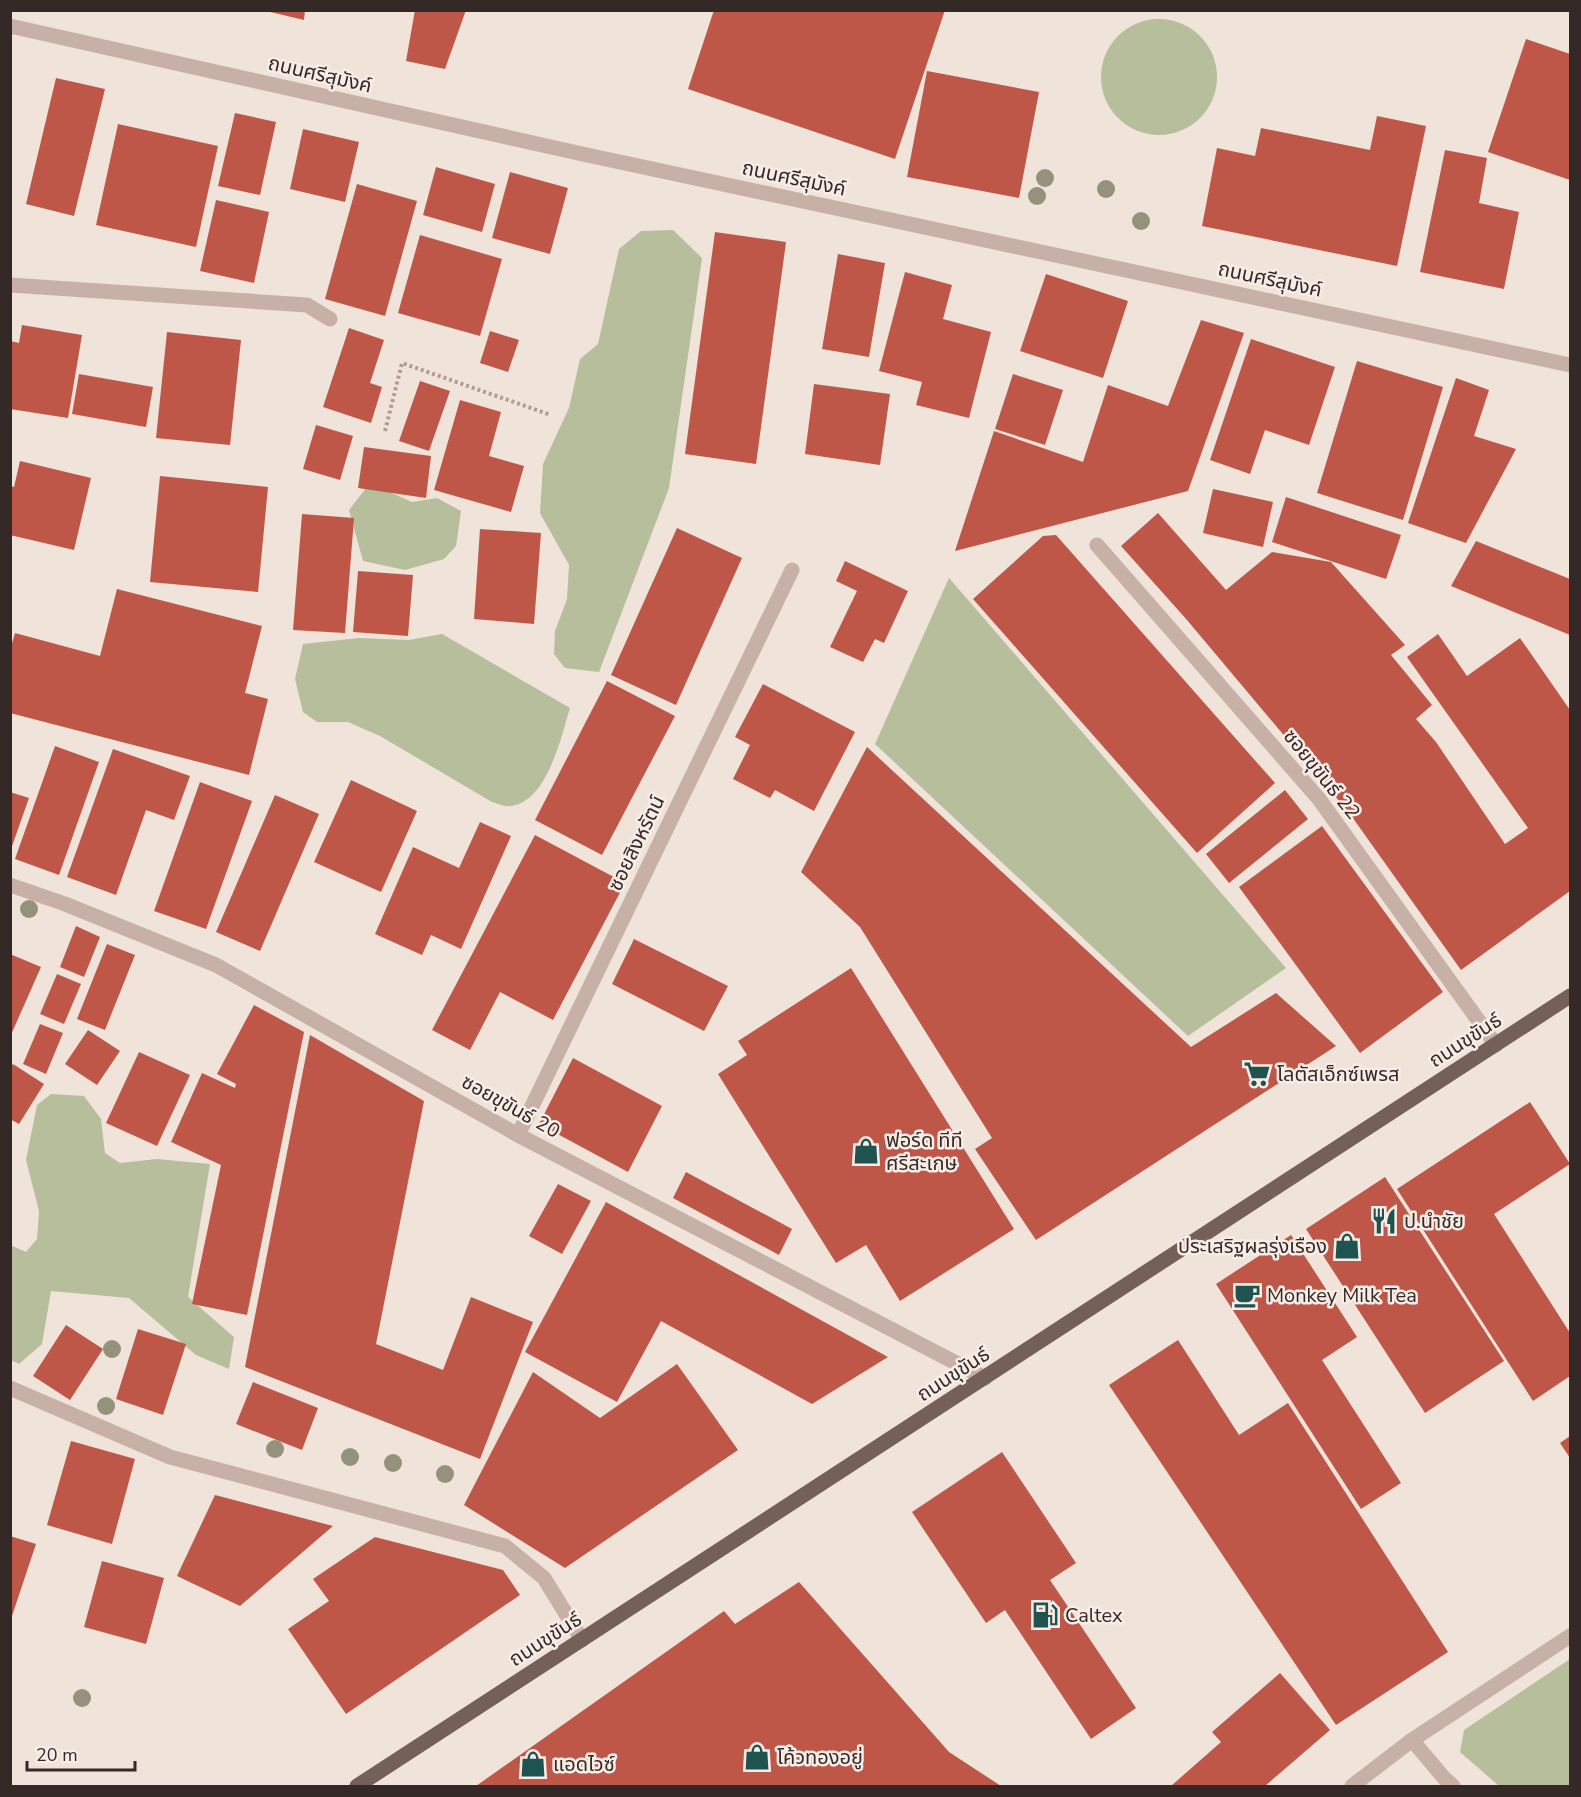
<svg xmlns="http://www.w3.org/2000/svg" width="1581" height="1797" viewBox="0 0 1581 1797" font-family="'Nunito Sans','Noto Sans Thai',sans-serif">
  <rect width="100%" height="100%" fill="#f0e3da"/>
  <path fill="#b6be9b" d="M1101 77a58 58 0 1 1 116 0a58 58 0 1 1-116 0Z
    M673 230 702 258 669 488 599 672 565 668 554 654 555 631 567 599 569 565 540 513 543 464 569 408 580 359 598 344 619 249 641 231Z
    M370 483 412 502 437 498 461 511 456 546 444 559 405 570 363 561 349 510Z
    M949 578 1286 968 1188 1036 875 744Z
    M442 634 570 708C561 737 547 803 510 806 504 807 497 803 492 802L380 736 348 722H317L303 712 295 679 303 644 359 638 409 640Z
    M51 1094 84 1096 101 1119 105 1153 120 1163 157 1159 210 1164 188 1297 234 1337 229 1369 196 1355 129 1298 51 1291 42 1344 19 1364 11 1360 10 1245 26 1252 37 1239 39 1211 26 1160 37 1105Z
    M1570 1659V1786H1499L1460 1752 1464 1730Z"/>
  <path fill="#bf5749" d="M262 10H305L304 20Z
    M415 10H466L445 69 406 61Z
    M714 10H945L895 159 688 89Z
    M1526 39 1570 54V180L1488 152Z
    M927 71 1039 92 1019 198 907 177Z
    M56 78 105 89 74 216 26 204Z
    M235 113 276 122 260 195 218 186Z
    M1377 116 1426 126 1397 266 1202 226 1217 148 1255 156 1261 128 1370 150Z
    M118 124 218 146 196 247 96 225Z
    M303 129 359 142 345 202 290 189Z
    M1445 150 1487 158 1479 203 1519 212 1504 289 1420 272Z
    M436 167 495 184 482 232 423 215Z
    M510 172 568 188 550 254 492 238Z
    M357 184 417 201 385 316 325 299Z
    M216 200 269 212 254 283 200 271Z
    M715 232 786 242 756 464 685 454Z
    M420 235 502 259 480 336 398 313Z
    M838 254 885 263 869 357 822 349Z
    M905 272 952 285 943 319 991 332 969 418 916 405 922 382 879 371Z
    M1046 274 1128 301 1103 378 1020 351Z
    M1201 320 1244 333 1188 491 955 551 994 431 1083 462 1108 385 1168 406Z
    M22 325 82 335 68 418 10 409V341L19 343Z
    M349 328 384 340 370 383 382 387 371 423 323 407Z
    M490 331 519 340 508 372 480 363Z
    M167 332 241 340 230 445 156 438Z
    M1251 339 1335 367 1309 445 1265 430 1250 474 1210 460Z
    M1357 361 1443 387 1403 520 1317 493Z
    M79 374 153 387 146 427 72 414Z
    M1013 374 1063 390 1045 445 995 429Z
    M1456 378 1489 390 1474 436 1516 449 1466 543 1408 523Z
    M420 381 450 391 429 451 399 441Z
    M814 384 890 394 880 465 805 454Z
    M460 400 501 412 489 456 524 466 511 512 434 490Z
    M316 425 353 436 340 480 303 469Z
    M364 447 431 456 426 498 358 488Z
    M20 461 91 478 74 550 10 535V486L14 487Z
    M160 476 268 487 258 592 150 582Z
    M1213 489 1273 502 1263 547 1203 533Z
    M1286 497 1401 535 1386 579 1272 542Z
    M1158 513 1226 590 1272 552 1331 562 1405 645 1391 655 1432 705 1416 719 1436 742 1505 844 1528 828 1407 657 1438 634 1467 676 1520 638 1570 710V891L1461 970 1350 814 1187 620 1121 546Z
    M302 514 354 518 345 633 293 630Z
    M677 528 742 558 676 705 611 675Z
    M480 529 541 533 534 624 474 619Z
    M1056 535 1275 783 1197 853 973 599 1043 536Z
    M1476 541 1570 579V635L1451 586Z
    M845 561 908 591 884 643 875 639 863 662 830 647 857 591 836 581Z
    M358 571 413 575 408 636 353 632Z
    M117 589 262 626 245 693 268 699 249 775 10 713V650L15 633 100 656Z
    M607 681 675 716 602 855 535 820Z
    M763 684 855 732 814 811 775 790 770 798 733 779 750 745 735 737Z
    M55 746 99 762 59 875 15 859Z
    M867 747 1191 1047 1276 993 1336 1046 1036 1240 975 1149 992 1138 860 927 801 872Z
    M113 749 190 776 174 820 146 810 116 895 67 877Z
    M351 780 417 811 381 892 314 862Z
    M200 782 252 801 206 929 154 911Z
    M1285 790 1308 819 1229 883 1206 854Z
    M10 792 29 798 11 849H10Z
    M275 795 319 814 260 951 216 932Z
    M480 822 511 836 461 949 431 935 422 955 375 934 413 847 459 868Z
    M1322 826 1443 992 1360 1053 1239 887Z
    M535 835 625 883 553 1020 500 992 470 1050 432 1030Z
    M76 926 100 937 84 977 60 967Z
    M634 939 728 986 704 1031 612 984Z
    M107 944 135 955 105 1030 77 1019Z
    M10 954 41 967 10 1037Z
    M851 968 1014 1229 900 1301 866 1245 836 1263 718 1074 747 1055 738 1041Z
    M57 974 81 984 64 1024 40 1014Z
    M254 1005 304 1032 247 1315 192 1304 221 1165 171 1142 202 1073 235 1088 236 1084 217 1074Z
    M40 1024 63 1033 46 1074 23 1064Z
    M88 1030 120 1051 97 1085 65 1064Z
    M310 1035 424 1101 376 1344 443 1370 471 1297 533 1322 480 1459 245 1367Z
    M139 1052 190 1075 157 1146 106 1123Z
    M573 1058 662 1106 628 1172 539 1124Z
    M13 1064 44 1084 19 1124 10 1119V1068Z
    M1530 1102 1570 1164 1494 1214 1570 1333V1376L1533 1401 1397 1189Z
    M686 1172 792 1229 779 1255 673 1198Z
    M1385 1177 1504 1361 1425 1413 1306 1229Z
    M558 1184 591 1201 562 1254 529 1236Z
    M606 1202 888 1357 812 1404 661 1321 617 1402 525 1352Z
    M1291 1235 1357 1337 1322 1360 1401 1483 1361 1509 1216 1284Z
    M66 1325 103 1349 70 1400 33 1376Z
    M138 1329 186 1344 163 1415 116 1399Z
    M1178 1340 1239 1435 1288 1403 1448 1652 1336 1725 1109 1385Z
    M677 1364 738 1450 565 1568 464 1505 533 1372 600 1418Z
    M253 1382 318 1408 302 1450 236 1424Z
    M1570 1436V1458L1560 1443Z
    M71 1441 135 1459 112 1544 47 1525Z
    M1002 1452 1076 1563 1050 1580 1136 1708 1091 1739 1005 1610 986 1623 912 1512Z
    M215 1495 333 1526 240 1606 177 1576Z
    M10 1536 36 1544 11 1619H10Z
    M375 1537 503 1570 520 1595 346 1714 288 1629 329 1601 313 1579Z
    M102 1561 164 1578 146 1644 84 1627Z
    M799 1582 949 1752 1001 1786H476L724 1611 735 1624Z
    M1280 1673 1330 1730 1265 1786H1171L1221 1742 1212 1732Z"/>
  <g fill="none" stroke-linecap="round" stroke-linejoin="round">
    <path stroke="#b39b91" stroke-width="4" stroke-dasharray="3 3" stroke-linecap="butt" d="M385 431 402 363 551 415"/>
    <path stroke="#c7b1a7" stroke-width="15" d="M10 285 307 305 330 319
      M518 1135 792 570
      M10 1388 170 1457 505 1546 544 1578 582 1640
      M1412 1740 1445 1779 1453 1786
      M1352 1786 1412 1740 1570 1636"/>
    <path stroke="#c7b1a7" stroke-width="15" d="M1097 545 1319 799 1496 1045
      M10 885 65 904 216 965 518 1135 985 1378"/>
    <path stroke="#c7b1a7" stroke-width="15" d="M10 26 587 155 1570 365"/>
    <path stroke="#755f59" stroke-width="15" d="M357 1786 1570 996"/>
  </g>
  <g fill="#94927a">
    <circle cx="1045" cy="178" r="9"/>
    <circle cx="1106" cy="189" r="9"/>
    <circle cx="1037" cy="196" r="9"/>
    <circle cx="1141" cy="221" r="9"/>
    <circle cx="29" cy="909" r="9"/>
    <circle cx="112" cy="1349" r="9"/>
    <circle cx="106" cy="1406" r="9"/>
    <circle cx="275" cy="1449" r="9"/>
    <circle cx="350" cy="1457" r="9"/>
    <circle cx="393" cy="1463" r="9"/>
    <circle cx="445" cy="1474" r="9"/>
    <circle cx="82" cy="1698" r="9"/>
  </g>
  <defs>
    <g id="supermarket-bare" transform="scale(2.07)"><path d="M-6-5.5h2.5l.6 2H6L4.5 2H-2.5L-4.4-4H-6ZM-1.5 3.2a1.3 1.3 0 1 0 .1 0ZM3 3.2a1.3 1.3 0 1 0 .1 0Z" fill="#1f5350" stroke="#f8ede6" stroke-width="2.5" paint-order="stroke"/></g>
    <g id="shop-bare" transform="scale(2.07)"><path d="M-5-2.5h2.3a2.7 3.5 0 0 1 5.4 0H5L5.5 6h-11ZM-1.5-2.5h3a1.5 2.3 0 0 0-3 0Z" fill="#1f5350" stroke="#f8ede6" stroke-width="2.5" paint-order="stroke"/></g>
    <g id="restaurant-bare" transform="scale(2.07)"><path d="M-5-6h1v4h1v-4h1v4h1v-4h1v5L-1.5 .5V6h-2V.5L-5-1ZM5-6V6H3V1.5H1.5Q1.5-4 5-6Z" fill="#1f5350" stroke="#f8ede6" stroke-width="2.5" paint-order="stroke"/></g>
    <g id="cafe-bare" transform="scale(2.07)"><path d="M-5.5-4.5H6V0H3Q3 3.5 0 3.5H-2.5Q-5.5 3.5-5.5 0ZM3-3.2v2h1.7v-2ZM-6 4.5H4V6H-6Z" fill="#1f5350" stroke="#f8ede6" stroke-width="2.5" paint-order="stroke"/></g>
    <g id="fuel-bare" transform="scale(2.07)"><path d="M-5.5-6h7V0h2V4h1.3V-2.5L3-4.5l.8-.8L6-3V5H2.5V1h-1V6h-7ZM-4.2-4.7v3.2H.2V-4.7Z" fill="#1f5350" stroke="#f8ede6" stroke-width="2.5" paint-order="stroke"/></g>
  </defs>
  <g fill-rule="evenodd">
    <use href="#supermarket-bare" x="1257" y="1074"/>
    <use href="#shop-bare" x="866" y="1151"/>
    <use href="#restaurant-bare" x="1384" y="1221"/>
    <use href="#shop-bare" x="1347" y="1246"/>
    <use href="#cafe-bare" x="1247" y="1295"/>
    <use href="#fuel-bare" x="1045" y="1615"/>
    <use href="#shop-bare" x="757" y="1757"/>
    <use href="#shop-bare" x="533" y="1764"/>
  </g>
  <g text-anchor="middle" stroke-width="5" stroke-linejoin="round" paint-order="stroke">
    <g font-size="20" fill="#342927" stroke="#f8ede6">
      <text transform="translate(320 74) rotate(13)" y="7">ถนนศรีสุมังค์</text>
      <text transform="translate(794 178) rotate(12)" y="7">ถนนศรีสุมังค์</text>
      <text transform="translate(1270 279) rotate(12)" y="7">ถนนศรีสุมังค์</text>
      <text transform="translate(1322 774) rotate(51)" y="7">ซอยขุขันธ์ 22</text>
      <text transform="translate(636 843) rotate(-64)" y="7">ซอยสิงหรัตน์</text>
      <text transform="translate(1465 1040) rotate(-33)" y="7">ถนนขุขันธ์</text>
      <text transform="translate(511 1106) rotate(29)" y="7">ซอยขุขันธ์ 20</text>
      <text transform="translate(953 1374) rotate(-33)" y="7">ถนนขุขันธ์</text>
      <text transform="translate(545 1639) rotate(-33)" y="7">ถนนขุขันธ์</text>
    </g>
    <g font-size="20" fill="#342927" stroke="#f8ede6" text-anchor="start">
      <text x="1277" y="1081">โลตัสเอ็กซ์เพรส</text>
      <text x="886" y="1147">ฟอร์ด ทีที<tspan x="886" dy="23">ศรีสะเกษ</tspan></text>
      <text x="1404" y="1228">ป.นำชัย</text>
      <text x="1327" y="1253" text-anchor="end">ประเสริฐผลรุ่งเรือง</text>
      <text x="1267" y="1302">Monkey Milk Tea</text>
      <text x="1065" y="1622">Caltex</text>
      <text x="777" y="1764">โค้วทองอยู่</text>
      <text x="553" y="1771">แอดไวซ์</text>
    </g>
  </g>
  <rect width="1581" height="1797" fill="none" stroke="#342927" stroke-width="24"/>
  <path d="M27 1761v9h108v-9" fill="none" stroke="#342927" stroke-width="3"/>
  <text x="36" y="1761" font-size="18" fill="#342927" stroke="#f8ede6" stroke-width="4.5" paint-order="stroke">20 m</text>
</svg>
